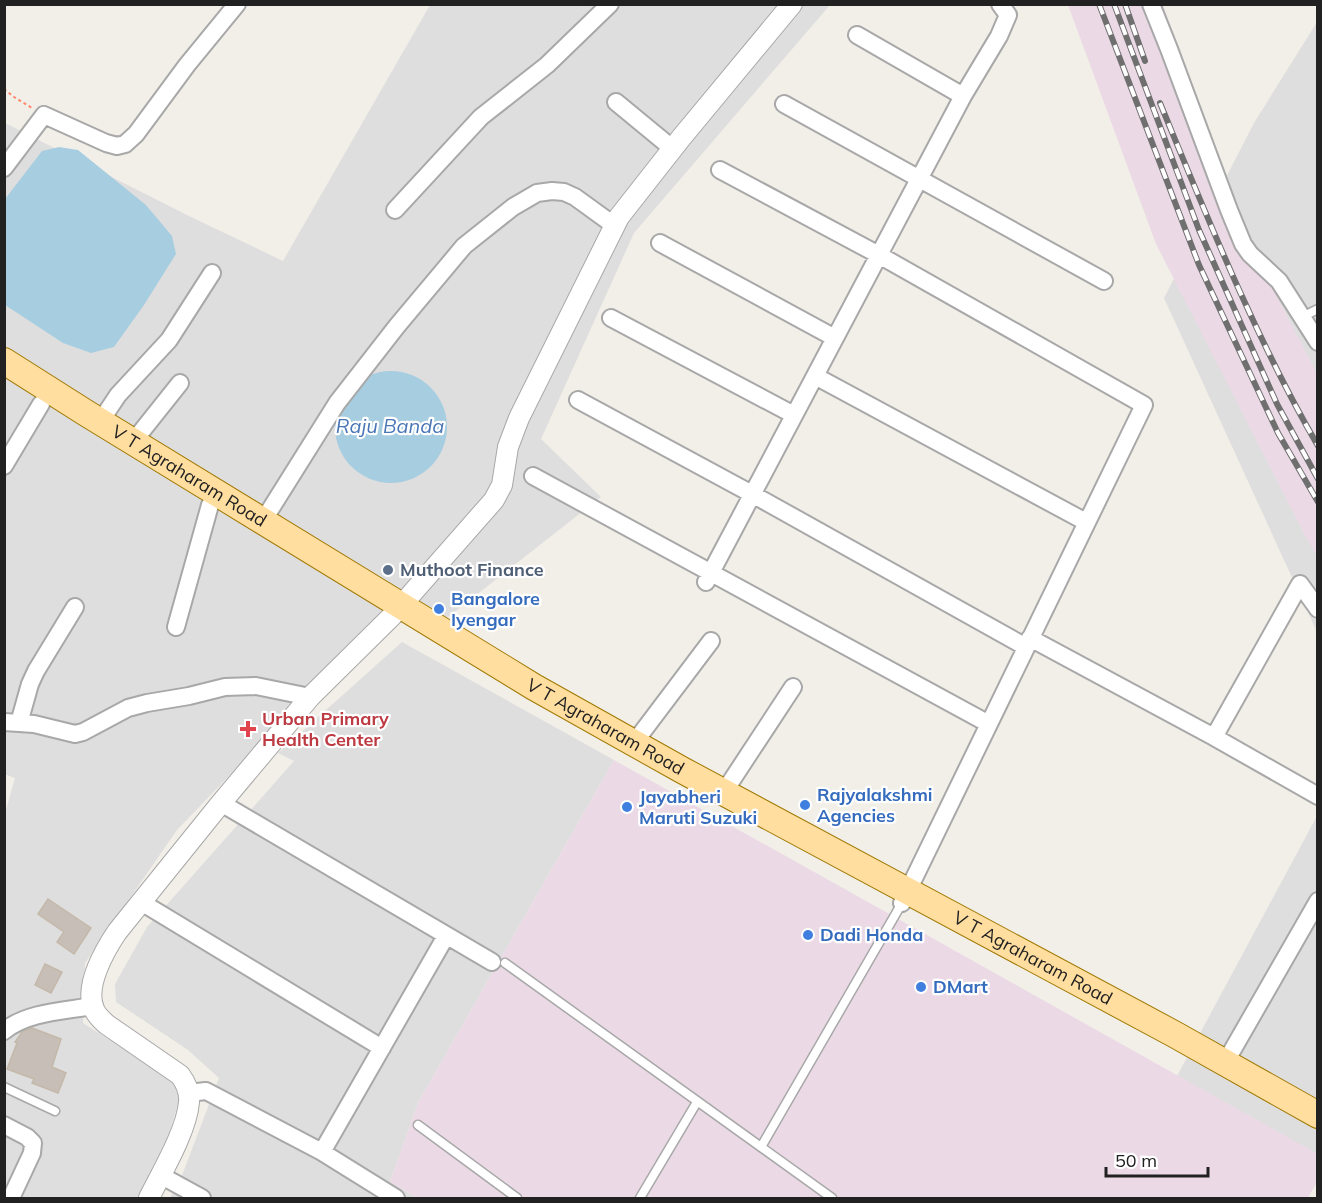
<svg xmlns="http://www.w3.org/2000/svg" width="1322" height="1203" viewBox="0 0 1322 1203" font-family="Mulish,sans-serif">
  <rect width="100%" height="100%" fill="#f2efe8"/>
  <path fill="#dfdede" d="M430 5H830L634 233 541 439 601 497 443 621 375 624 177 830 85 963 83 1023 183 1087 150 1198H5L4 817 15 778 4 774 5 123 189 216 283 261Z
    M1317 22V632L1164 298 1254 123Z
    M402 642 614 760 418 1103 390 1182 418 1198H170L181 1178 219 1078 188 1050 116 1002 115 984 147 927 294 761 278 753Z
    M1317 816V1154L1177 1076Z"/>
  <path fill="#ebdae6" d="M1068 5H1163L1253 250 1317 374V555L1309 543 1156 244Z
    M614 760 1318 1154 1317 1182 1308 1198H418L390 1182 418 1103Z"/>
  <path fill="#a7cee0" d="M59 147 78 150 146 205 172 236 176 254 144 305 114 347 91 353 63 343 5 305V199L42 151Z
    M335 427a56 56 0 1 1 112 0a56 56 0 1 1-112 0Z"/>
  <path fill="#c7bfb7" stroke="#c4b8a9" stroke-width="1.5" d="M48 899 91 928 74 954 57 942 64 932 38 914Z
    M45 964 62 972 51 993 35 985Z
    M32 1028 61 1039 52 1067 66 1073 58 1093 32 1083 34 1079 7 1069 17 1043 15 1042 22 1032Z"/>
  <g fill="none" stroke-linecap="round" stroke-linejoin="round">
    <g stroke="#a8a8a8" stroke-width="11">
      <path id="service" d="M1302 317 1318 309
        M505 963 832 1198
        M4 1087 55 1111
        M418 1125 517 1198
        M761 1147 902 903
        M640 1198 697 1102"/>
    </g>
    <g stroke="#a8a8a8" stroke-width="20">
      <path id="minor" d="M1151 4 1169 49 1229 210 1243 244 1250 254 1279 281 1318 342
        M857 35 963 96 999 36 1008 15 1000 4
        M616 102 673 149
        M784 104 1104 281
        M4 168 44 115 106 143 117 146 125 144 136 134 187 65 237 4
        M720 170 879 255 1144 405 902 903
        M395 210 481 117 547 65 610 4
        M660 243 835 338
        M611 318 794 415
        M815 376 1086 522
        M578 400 752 494 1026 647
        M100 422 118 395 169 340 212 273
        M133 442 180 383
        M4 466 41 404
        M533 476 989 724
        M263 521 337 403 397 326 464 246 513 207 537 193 552 191 564 192 575 197 615 226
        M706 582 963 96
        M176 627 210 505
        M1030 638 1214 737 1300 584 1318 609
        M4 722 34 724 75 734 83 732 128 708 147 703 189 696 225 687 256 686 310 697
        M19 723 30 684 36 671 75 607
        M1214 737 1318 796
        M634 743 711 641
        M724 792 793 687
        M221 803 492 962
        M141 902 382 1048
        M4 1031C27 1012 64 1011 92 1006
        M1225 1063 1318 901
        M188 1093 206 1091 322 1152 396 1198
        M4 1125 27 1137 33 1143 32 1153 11 1198
        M322 1152 446 936
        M160 1175 202 1198"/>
    </g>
    <g stroke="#a8a8a8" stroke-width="22">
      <path id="tertiary" d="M149 1198C162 1172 187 1130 189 1102 190 1091 186 1083 180 1075L106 1024C101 1019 96 1015 94 1009 84 986 105 950 117 932L221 803 310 697 392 616 494 500 502 485 508 447 519 418 619 217 681 138 792 4"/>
    </g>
    <g stroke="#9f7800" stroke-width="28">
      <g id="primary">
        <path id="s1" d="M4 361 86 413 534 687 682 770 1174 1034 1318 1115"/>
      </g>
    </g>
    <path stroke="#ff886c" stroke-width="2" stroke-dasharray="3 3" stroke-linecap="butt" d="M4 89 14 97 32 108"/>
    <use href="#service" stroke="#fff" stroke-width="8"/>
    <use href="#minor" stroke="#fff" stroke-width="16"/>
    <use href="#tertiary" stroke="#fff" stroke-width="20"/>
    <use href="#primary" stroke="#ffdea0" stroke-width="26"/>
    <g stroke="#6f6f6f" stroke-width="6">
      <path id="rail" d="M1099 4 1199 265 1278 433 1318 502
        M1114 4 1199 230 1277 404 1318 479
        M1125 4 1145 61
        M1160 103C1208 219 1255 337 1318 446"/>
    </g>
    <use href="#rail" stroke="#fff" stroke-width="4" stroke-dasharray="11" stroke-linecap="butt"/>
  </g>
  <circle fill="#5c6f8a" stroke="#fff" stroke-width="2" cx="388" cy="570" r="6"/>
  <g fill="#3f7fe0" stroke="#fff" stroke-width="2">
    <circle cx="439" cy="609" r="6"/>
    <circle cx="805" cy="805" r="6"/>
    <circle cx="627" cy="807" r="6"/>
    <circle cx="808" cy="935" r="6"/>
    <circle cx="921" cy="987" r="6"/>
  </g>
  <path fill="#e0444e" stroke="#fff" stroke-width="2" d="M245 720h6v6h6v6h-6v6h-6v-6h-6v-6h6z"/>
  <g text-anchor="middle" stroke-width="4.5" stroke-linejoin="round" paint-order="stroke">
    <g font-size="18" fill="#212121" stroke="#fff">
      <text dy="6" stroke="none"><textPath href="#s1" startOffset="218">V T Agraharam Road</textPath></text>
      <text dy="6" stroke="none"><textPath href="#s1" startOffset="704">V T Agraharam Road</textPath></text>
      <text dy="6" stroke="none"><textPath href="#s1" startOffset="1190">V T Agraharam Road</textPath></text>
    </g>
    <g font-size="18" font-weight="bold" fill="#4e5e75" stroke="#fff" text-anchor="start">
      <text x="400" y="576">Muthoot Finance</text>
    </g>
    <g font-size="18" font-weight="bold" fill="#366cbe" stroke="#fff" text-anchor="start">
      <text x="451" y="605">Bangalore<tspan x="451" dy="21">Iyengar</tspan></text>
      <text x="817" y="801">Rajyalakshmi<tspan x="817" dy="21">Agencies</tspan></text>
      <text x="639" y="803">Jayabheri<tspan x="639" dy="21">Maruti Suzuki</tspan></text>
      <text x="820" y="941">Dadi Honda</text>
      <text x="933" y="993">DMart</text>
    </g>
    <g font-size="18" font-weight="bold" fill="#be3a42" stroke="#fff" text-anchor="start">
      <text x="262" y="725">Urban Primary<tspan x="262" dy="21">Health Center</tspan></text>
    </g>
    <g font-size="20" font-style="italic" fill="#4976b6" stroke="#fff">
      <text x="390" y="433">Raju Banda</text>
    </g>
  </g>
  <rect width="1322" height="1203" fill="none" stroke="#212121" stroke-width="12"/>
  <path d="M1106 1167v9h102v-9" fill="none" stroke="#212121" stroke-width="3"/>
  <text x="1115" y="1167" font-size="18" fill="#212121" stroke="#ffffff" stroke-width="4.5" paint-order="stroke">50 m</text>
</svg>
